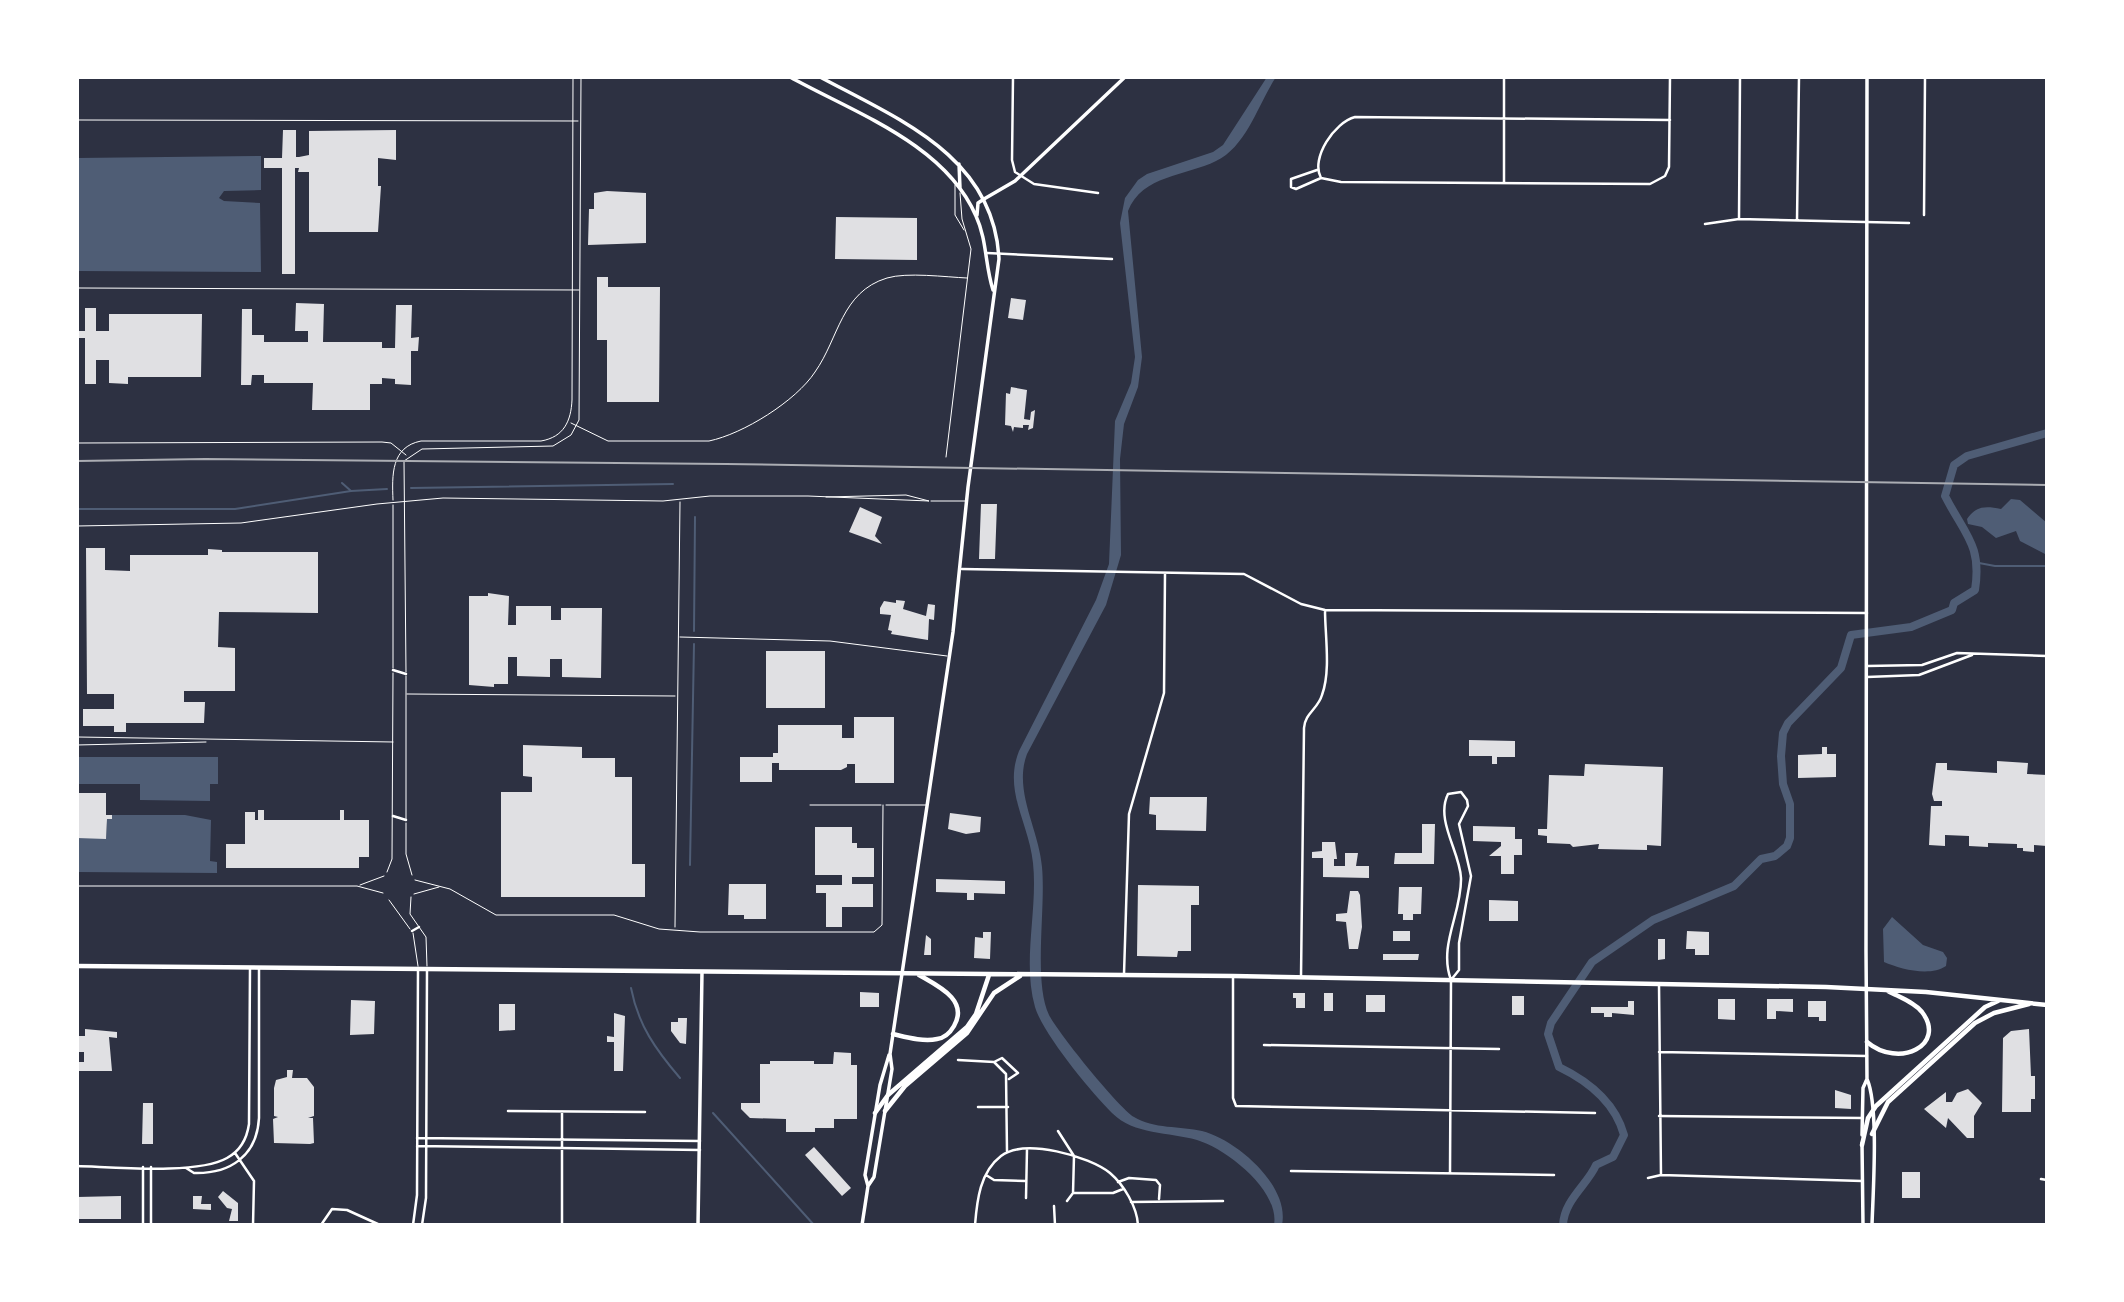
<svg xmlns="http://www.w3.org/2000/svg" width="2124" height="1302" viewBox="0 0 2124 1302" font-family="Mulish,sans-serif">
  <rect width="100%" height="100%" fill="#2d3142"/>
  <path fill="#4f5d75" d="M1267 77H1276C1258 104 1247 146 1216 161 1186 176 1142 175 1128 211L1142 357 1138 387 1124 424 1120 459 1121 555 1106 605 1027 754C1013 791 1039 829 1042 867 1046 908 1033 981 1049 1015 1059 1034 1118 1107 1134 1117 1153 1129 1181 1126 1202 1131 1237 1140 1290 1186 1282 1225H1274C1280 1191 1227 1149 1197 1140 1169 1132 1134 1135 1112 1113 1091 1092 1043 1034 1035 1007 1022 961 1038 910 1033 863 1029 823 1003 791 1019 751L1096 600 1109 564 1115 421 1131 383 1135 357 1120 223 1125 198 1138 180 1147 174 1213 152 1223 145Z
    M261 156V190L224 191 219 198 224 201 260 203 261 272 77 271V158Z
    M2011 499 2020 500 2047 523V555L2020 541 2016 531 1996 538 1982 527 1968 524 1967 519C1976 506 1985 506 2001 509Z
    M77 757H218V784H210V801L140 800V784H77Z
    M112 815H185L211 820 210 861 217 862V873L77 872V838H106L107 819H112Z
    M1892 917 1923 945 1943 952 1947 958 1946 966C1930 977 1900 969 1884 962L1883 929Z"/>
  <g fill="none" stroke-linecap="round" stroke-linejoin="round">
    <path stroke="#4f5d75" stroke-width="2" d="M342 483 351 491
      M411 488 673 484
      M77 509H235L351 491 387 489
      M1979 563 1995 566H2047
      M694 631 695 517
      M690 865 694 644
      M631 988C638 1025 656 1050 680 1078
      M713 1113 814 1225"/>
    <path stroke="#4f5d75" stroke-width="8" d="M1563 1225C1564 1200 1588 1184 1596 1165L1613 1157 1624 1135C1615 1102 1588 1081 1559 1067L1548 1034 1551 1023 1592 962 1653 920 1734 886 1761 859 1775 856 1787 846 1790 838V804L1783 784 1781 756 1783 733 1788 723 1841 668 1851 635 1911 627 1952 610 1954 603 1975 590C1982 545 1965 535 1945 496L1954 465 1967 456 2047 433"/>
  </g>
  <path fill="#e0e0e3" d="M283 130H296V157H299L309 155V131L396 130V160L378 158V186H381L378 232H309V172H298L299 168H295V274H282V168H264V158H282Z
    M607 191 646 193V243L588 245 589 209H594V193Z
    M836 217 917 218V260L835 259Z
    M597 277H608V287H660L659 402H607V340H597Z
    M1011 298 1026 300 1023 320 1008 318Z
    M296 303 324 304 323 342H382V348H395L396 305H412L411 338 419 337 418 351H411V385L395 384V379L382 378V384H370V410H312L313 383H264V375H252L251 385H241L242 309H252V335H264V342H308V331H295Z
    M85 308H96V331H109V314H202L201 377H128V384L109 383V360H96V384H85V338H77V331H85Z
    M1011 387 1027 390 1024 419 1030 420 1031 412 1035 410 1033 428 1028 430 1029 425H1023V428L1014 427 1013 432 1011 426 1005 425 1006 393 1010 394Z
    M981 504H997L995 559H979Z
    M860 507 882 517 875 536 882 544 849 532Z
    M86 548H105V570L130 571V555H208V549L222 550V552H318V613L219 612 218 647 235 648V691H184V702H205L204 723H126V732H114V726H83V709H114V694H87Z
    M488 593 509 596 508 625H516V606H551V620H561V608H602L601 678 562 677V659H550V677L517 676V657H508V684H494V687L469 685V596H488Z
    M896 600 905 601 903 609 926 616 928 604 935 605 934 620 929 619 928 640 891 634 892 631 888 630 891 615 880 614V608L884 601 896 603Z
    M766 651H825V708H766Z
    M854 717H894V783H855V764H847V767L841 770H779V763H772V782H740V757H773V753H778V725H842V738H854Z
    M1469 740 1515 741V757H1497V764H1492V756H1469Z
    M523 745 582 747V758H615V777H632V864H645V897H501V792H532V777L523 776Z
    M1822 747H1827V754H1836V777L1798 778V755L1822 754Z
    M1997 761 2028 763 2027 774 2047 775V846L2034 845V852L2023 851V848H2017V844L1988 843V847L1969 846V836L1945 835V846L1929 845 1931 806H1942V801H1934L1932 794 1936 763H1947V770L1997 773Z
    M1585 764 1663 767 1661 846 1647 845V850L1598 849 1599 844 1573 847 1570 844 1547 843V836L1538 835V829H1547L1549 775 1584 776Z
    M77 793H106V815H112V819H107L106 839 77 838Z
    M1150 797H1207L1206 831 1156 830V815L1149 814Z
    M258 810H264V820H340V810H344V820H369V857H359V868H226V844H245V812H255V820H258Z
    M950 813 981 817 980 832 966 834 948 829Z
    M1422 824H1435L1434 864H1394L1395 853H1422Z
    M1473 826 1515 827V839H1522V855H1514V874H1501V856H1489L1501 846V842L1473 841Z
    M815 827H852V843H857V848H874V877H852V884H873V907H842V927H826V893H816V885H842V875H815Z
    M1322 842H1335L1337 859H1334V866H1345V853H1358L1356 866H1369V878L1323 877V858H1312V852L1322 851Z
    M936 879 1005 881V894L974 893V900H967V893L936 892Z
    M729 884H766V919H744V915H728Z
    M1138 885 1199 886V905H1191V951H1178L1177 957 1137 956Z
    M1399 887H1422L1421 914H1413V920H1403V914H1398Z
    M1350 891H1358L1360 895 1362 927 1358 949H1349L1346 922 1336 921V914L1347 913Z
    M1489 900 1518 901V921H1489Z
    M1393 931H1410V941H1393Z
    M1687 931 1709 932V955H1695V949H1686Z
    M983 932H991L990 959 974 958 975 937 983 938Z
    M926 935 931 939V955H924Z
    M1658 939H1665V959L1658 960Z
    M1383 954H1419L1418 960H1383Z
    M860 992 879 993V1007H860Z
    M1293 993H1305V1008H1296V998H1293Z
    M1324 993H1333V1011H1324Z
    M1366 995H1385V1012H1366Z
    M1512 996H1524V1015H1512Z
    M1718 999H1735V1020L1718 1019Z
    M1767 999H1793V1012L1776 1011V1019H1767Z
    M351 1000 375 1001 374 1034 350 1035Z
    M1628 1001H1634V1015L1612 1013V1017H1604V1013H1591V1007H1628Z
    M1808 1001H1826V1021H1819V1017H1808Z
    M499 1004H515V1030L499 1031Z
    M614 1013 625 1016 623 1071H614V1042H607V1036L614 1037Z
    M678 1018H687L686 1044 680 1043 671 1031V1022H678Z
    M85 1029 117 1032V1038L109 1037 112 1071H78V1062H84V1052H78V1036H85Z
    M2029 1029 2031 1076H2035V1099H2031V1112H2002L2003 1038 2011 1031Z
    M834 1052 851 1053V1065H857V1119H834V1128H815V1132H786V1119L750 1118 741 1109V1103H760V1064H770V1061H814V1064H833Z
    M287 1070H293L292 1078H307L314 1087V1116L308 1118H313L314 1143 310 1144 274 1143 273 1119 278 1117 274 1116V1088L276 1080 287 1077Z
    M1968 1089 1982 1103 1974 1116V1138H1967L1948 1118 1946 1128 1924 1109 1946 1092V1102H1952L1957 1093Z
    M1835 1090 1851 1095V1109L1835 1108Z
    M143 1103H153V1144H142Z
    M814 1147 851 1188 842 1196 805 1155Z
    M1902 1172H1920V1198H1902Z
    M223 1191 238 1203V1221H229L232 1209 227 1208 218 1197Z
    M121 1196V1219H77V1197Z
    M193 1196H202L201 1204H211V1210L193 1209Z"/>
  <g fill="none" stroke-linecap="round" stroke-linejoin="round">
    <path stroke="#fff" stroke-width="1" d="M77 120 578 121
      M955 185V215L964 230
      M77 288 579 290
      M571 423 608 441H709C743 434 796 401 815 372 839 338 841 292 887 278 907 272 945 277 967 278
      M77 443 382 442 391 443 406 455
      M946 457 971 249 962 219 960 193
      M393 500C392 475 391 447 421 441H541C564 437 571 421 572 400L573 77
      M931 501H965
      M393 505V668
      M77 526 241 523 377 504 443 498 663 501 710 496H808L929 501 906 495 826 497
      M680 637 830 641 947 656
      M406 672 404 461 422 449 553 446 571 435 579 420 581 77
      M407 694 675 696
      M77 737 393 742
      M77 745 206 742
      M810 805H881
      M886 805H926
      M406 819V676
      M406 823V854L412 875
      M387 872 392 859 393 673
      M415 880 450 889 496 915H614L659 929 700 932H874L882 925 883 805
      M360 885 384 876
      M77 886H357L383 893
      M414 894 439 887
      M411 897 410 914 426 937 427 966
      M389 900 410 929
      M675 927 680 502
      M413 933 418 966"/>
    <path stroke="#fff" stroke-width="2.5" d="M1013 77 1012 160 1015 172 1034 184 1098 193
      M1504 77V183
      M1317 170 1291 179V187L1296 189 1321 178 1341 182 1650 184 1665 176 1669 167 1670 77
      M1321 178C1310 158 1335 122 1355 117L1670 120
      M1924 215 1925 77
      M1739 219 1740 77
      M1797 220 1799 77
      M1705 224 1739 219 1909 223
      M987 253 1112 259
      M962 569 1244 574 1301 604 1325 610 1867 613
      M1867 666 1922 665 1957 653 2047 656
      M393 670 406 674
      M1867 677 1919 675 1972 655
      M393 816 406 820
      M412 931 419 927
      M1124 974 1129 814 1164 693 1165 573
      M1233 976V1098L1236 1106 1595 1113
      M1301 977 1304 728C1305 713 1318 709 1322 695 1331 671 1325 635 1325 610
      M1659 984 1661 1175
      M1264 1045 1499 1049
      M1659 1052 1867 1056
      M958 1060 994 1062 1006 1074 1007 1152
      M994 1062 1002 1058 1018 1073 1009 1079
      M978 1107H1008
      M508 1111 645 1112
      M1659 1116 1862 1118
      M1058 1131 1074 1156 1073 1193
      M417 1138 700 1141
      M417 1146 700 1150
      M235 1153 254 1181 253 1225
      M77 1166C113 1167 197 1175 227 1158 240 1151 247 1138 249 1124L250 968
      M143 1167V1225
      M151 1167V1225
      M186 1168 194 1173C230 1174 257 1156 259 1118V968
      M1291 1171 1554 1175
      M1450 1173 1451 980C1438 945 1462 913 1461 878 1460 852 1435 820 1448 794L1461 792 1467 800 1468 806 1459 824 1471 876 1459 943V970L1451 980
      M986 1175 994 1180 1026 1181
      M1648 1178 1661 1175 1862 1181
      M2041 1179 2047 1180
      M1118 1182 1129 1178 1156 1180 1160 1185 1159 1199
      M1074 1193H1113L1123 1189
      M1026 1198 1027 1149
      M1067 1201 1073 1193
      M1131 1202 1223 1201
      M1054 1206 1055 1225
      M975 1224 1003 1225
      M321 1225 332 1209 347 1210 380 1225
      M413 1225 417 1195 418 968
      M422 1225 426 1198 427 970
      M562 1225V1113
      M975 1225C977 1200 980 1172 1001 1156 1025 1138 1089 1156 1110 1173 1124 1185 1137 1207 1138 1225"/>
    <path stroke="#fff" stroke-width="3.5" d="M984 199 1015 181 1125 77
      M698 1225 702 972"/>
    <path stroke="#fff" stroke-width="3.5" d="M790 77C855 113 945 144 976 216 987 240 985 265 993 290
      M820 77C898 119 994 156 999 259L968 487 953 632 890 1054 892 1069 874 1177 868 1186 862 1225
      M1867 77 1866 951 1867 1079C1879 1106 1873 1192 1872 1225
      M959 164 960 188
      M977 215 978 203 984 199
      M1862 1135 1863 1088 1867 1079
      M1862 1143 1863 1225
      M868 1186 865 1175 880 1085 889 1055"/>
    <path stroke="#fff" stroke-width="4.5" d="M77 966 1233 976 1826 987 1926 992 2047 1005
      M893 1034C906 1037 923 1042 937 1039 944 1038 950 1033 954 1026 969 1000 938 986 919 975
      M1867 1042C1899 1069 1947 1045 1922 1012 1914 1002 1899 997 1888 991
      M885 1111 905 1086 967 1033 994 993 1020 976
      M875 1113 888 1095 967 1027 976 1014 989 975
      M1872 1134 1888 1102 1975 1023 1994 1013 2029 1004
      M1862 1145 1868 1118 1876 1106 1985 1007 1998 1001"/>
    <path stroke="#abadb3" stroke-width="2" d="M77 461 205 459 726 464 2047 485"/>
  </g>
  <rect width="2124" height="1302" fill="none" stroke="#ffffff" stroke-width="158"/>
</svg>
